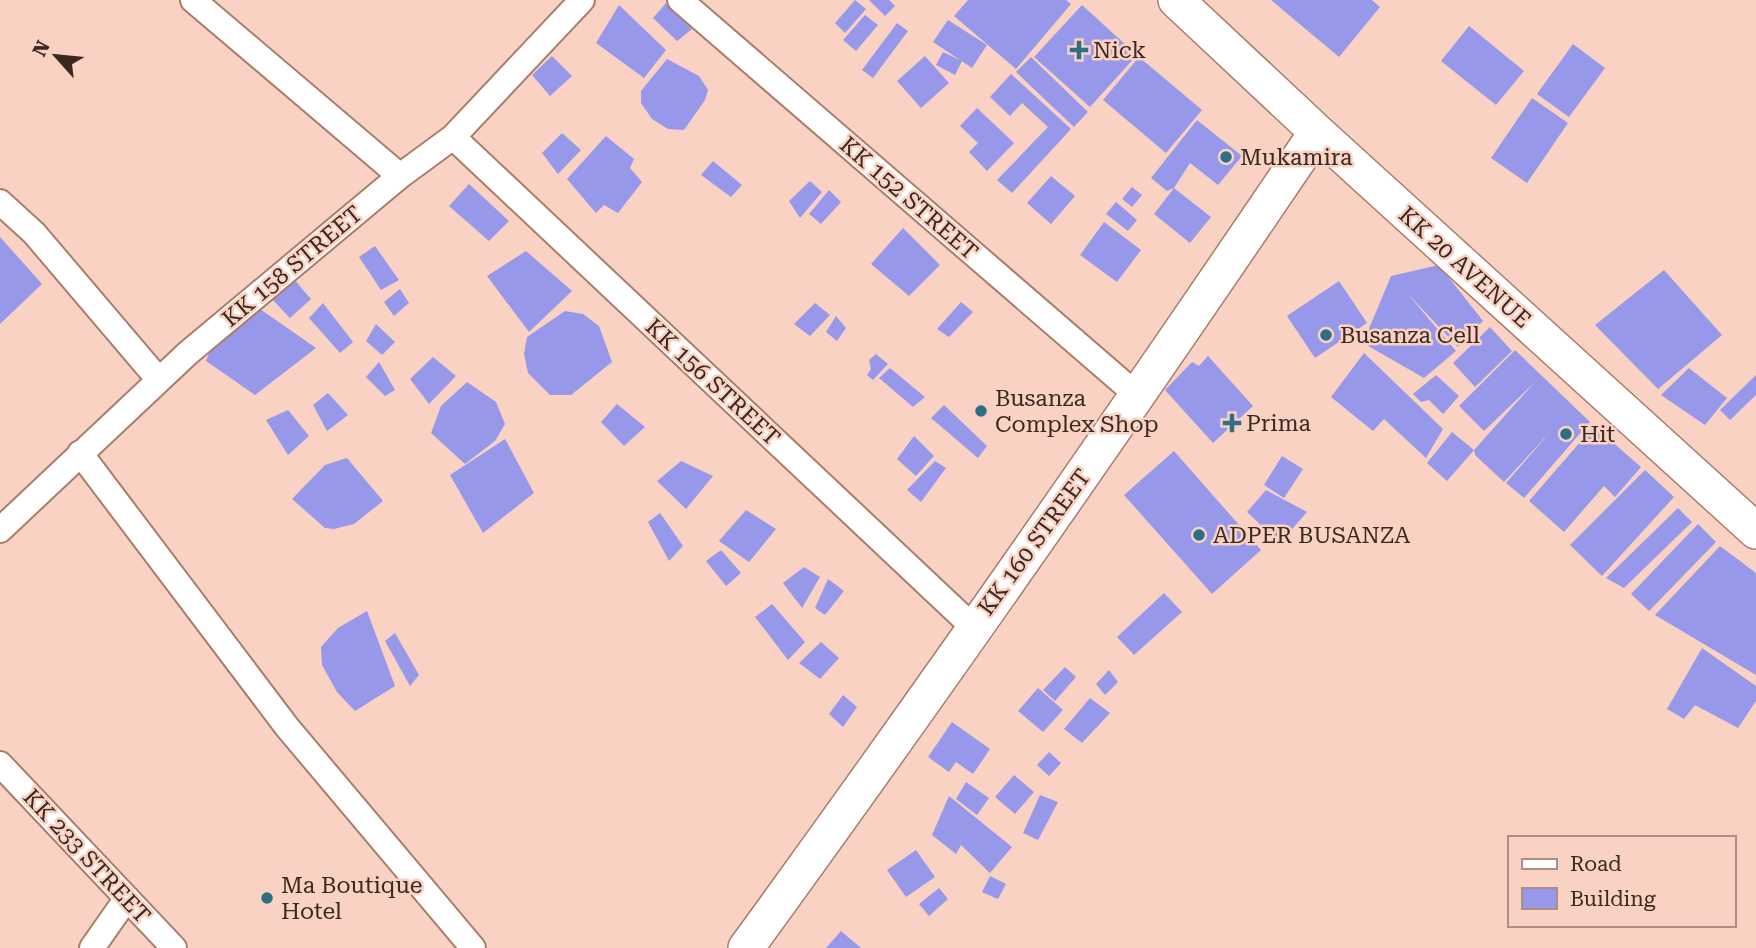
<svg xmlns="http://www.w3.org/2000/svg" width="1756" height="948" viewBox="0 0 1756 948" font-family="'Roboto Serif',serif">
  <rect width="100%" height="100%" fill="#fad2c3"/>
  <path fill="#9798e9" d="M855 0 866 9 845 33 835 23Z
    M869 0H889L895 6 885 16Z
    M968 0H1066L1071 4 1016 69 954 16Z
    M1271 0H1372L1380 7 1339 57Z
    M666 3 692 29 677 41 653 18Z
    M619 5 666 50 644 78 596 43Z
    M1082 5 1137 55 1090 107 1034 57Z
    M865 15 878 25 856 51 843 40Z
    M948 20 987 45 972 68 933 42Z
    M897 23 908 31 873 78 862 70Z
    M1469 26 1524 71 1496 105 1441 61Z
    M1573 44 1605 68 1569 117 1537 94Z
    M943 52 962 61 955 75 936 65Z
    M552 56 572 76 550 96 532 75Z
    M925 56 949 83 921 108 897 81Z
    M1031 57 1088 112 1074 127 1016 72Z
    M1139 57 1202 110 1166 153 1103 100Z
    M667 59 699 76 708 90 705 100 684 130 668 129 652 119 641 103V91Z
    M1011 74 1071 129 1012 193 997 180 1048 127 1022 103 1010 116 990 97Z
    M1532 98 1568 123 1527 183 1491 158Z
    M977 108 1014 143 987 171 969 152 978 143 960 126Z
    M1197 120 1242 156 1218 185 1190 163 1174 188 1167 191 1151 178Z
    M562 133 581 150 558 174 542 153Z
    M606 136 634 159 630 168 642 182 618 213 604 205 596 213 567 179Z
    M713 161 742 185 731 197 701 175Z
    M1051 176 1075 196 1051 224 1027 203Z
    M810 181 822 192 800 218 789 201Z
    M469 184 509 221 489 241 449 206Z
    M1132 187 1142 195 1132 207 1122 199Z
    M1174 188 1211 217 1190 243 1154 214Z
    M829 190 841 202 821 224 809 214Z
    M1116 202 1137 220 1128 231 1106 214Z
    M1104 222 1141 250 1117 282 1080 255Z
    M903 228 940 265 909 296 871 264Z
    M0 237 42 284 0 324Z
    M375 246 399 280 381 290 359 257Z
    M526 251 572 291 529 332 487 276Z
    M1439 265 1483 321 1458 347 1407 293 1456 351 1424 378 1363 343 1391 276Z
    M1664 270 1722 335 1658 389 1595 325Z
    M292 277 311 299 290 318 272 299Z
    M1339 281 1367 323 1315 358 1287 316Z
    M400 289 409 303 394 316 384 302Z
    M961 302 973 312 949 337 937 329Z
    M323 303 353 342 340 353 309 318Z
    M815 303 830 315 810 336 794 324Z
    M260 309 316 348 255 395 206 361 213 343Z
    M565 311 583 314 599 326 612 362 571 395H550L528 373 524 354 527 337Z
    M836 316 846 328 837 341 826 332Z
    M376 324 395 342 382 355 366 341Z
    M1490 327 1512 351 1475 387 1453 363Z
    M1515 350 1590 422 1524 498 1506 483 1551 431 1504 482 1475 455 1474 450 1534 383 1484 431 1459 406Z
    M1364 353 1443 429 1426 458 1384 419 1373 431 1331 397Z
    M876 354 888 364 873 380 867 375 871 369 869 360Z
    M1208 356 1253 406 1213 443 1165 390 1192 362 1199 366Z
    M433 357 456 376 429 404 410 379Z
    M379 362 395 390 385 396 366 377Z
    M890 368 925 397 913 407 879 378Z
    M1689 368 1727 398 1705 425 1661 395Z
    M1436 375 1459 396 1443 414 1429 400 1421 402 1413 394Z
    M1756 375V395L1730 420 1720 410Z
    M467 382 496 402 505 424 495 441 465 464 431 433 441 406Z
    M328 393 348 415 327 431 313 405Z
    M617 404 645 427 624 446 601 422Z
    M944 405 987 446 978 458 931 418Z
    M288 410 309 436 288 455 266 420Z
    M1594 426 1641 467 1615 497 1604 486 1564 532 1529 501Z
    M1452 432 1474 450 1447 481 1427 463Z
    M914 436 934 456 916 476 897 459Z
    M505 439 534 493 483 533 450 475Z
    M1174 451 1261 550 1212 594 1124 495Z
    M1282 456 1303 469 1284 498 1264 485Z
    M347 458 383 501 354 524 334 529 325 528 292 499 325 465Z
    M681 461 713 476 686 509 657 481Z
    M935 461 946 468 921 502 907 490Z
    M1645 470 1674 497 1602 576 1570 545Z
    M1266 490 1307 512 1280 543 1247 512Z
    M1678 508 1692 522 1624 588 1606 578Z
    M746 510 776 529 749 562 719 541Z
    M660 513 683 546 669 561 648 522Z
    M1698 524 1716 542 1649 611 1631 594Z
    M1720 546 1756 573V675L1655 615Z
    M721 550 741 573 726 586 706 561Z
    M804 567 820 577 802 608 783 583Z
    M828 579 844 591 825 615 815 608Z
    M1164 593 1182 612 1134 655 1117 637Z
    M772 604 805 642 788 660 755 617Z
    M367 611 395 686 355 711 337 692 322 665 321 647 338 628Z
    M395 633 419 675 410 686 385 641Z
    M821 642 839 658 820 679 799 663Z
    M1702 648 1756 686V701L1738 728 1695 705 1684 719 1667 709Z
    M1065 667 1076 677 1055 701 1043 690Z
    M1109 670 1118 682 1105 695 1096 684Z
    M1038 688 1063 710 1043 732 1018 711Z
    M843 695 857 707 843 727 829 714Z
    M1090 698 1110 713 1082 743 1064 729Z
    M952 722 990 749 973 774 956 762 949 772 928 757Z
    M1049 752 1061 763 1049 776 1037 765Z
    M1014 775 1034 792 1015 814 995 797Z
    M966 782 989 798 977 815 956 799Z
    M1040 795 1058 802 1038 840 1023 833Z
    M949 796 1012 847 990 873 961 845 956 854 932 835Z
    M916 850 935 877 906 897 887 870Z
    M990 876 1006 884 998 899 982 892Z
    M939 888 948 899 929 916 919 904Z
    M841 931 861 948H826Z"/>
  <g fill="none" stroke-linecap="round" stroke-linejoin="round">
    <g stroke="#aa7d6b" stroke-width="28">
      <path id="street" d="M193 0 400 176
        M680 0 1138 396
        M453 137 973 627
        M0 202 34 233 159 380
        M80 453 287 727 473 948
        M0 530 188 353 400 176 453 137 582 0
        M0 764 174 948
        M92 948 127 898"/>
    </g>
    <g stroke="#aa7d6b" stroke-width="38">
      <path id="secondary" d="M1176 0 1317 132 1756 531
        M746 948C941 680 1131 407 1317 132"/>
    </g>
    <use href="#street" stroke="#fff" stroke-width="24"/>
    <use href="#secondary" stroke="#fff" stroke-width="35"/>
  </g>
  <g fill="#2f6f83" stroke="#fad2c3" stroke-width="2.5">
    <path d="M1075.5 39.5h7v7h7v7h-7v7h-7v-7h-7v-7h7z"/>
    <circle cx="1226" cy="157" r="7"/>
    <circle cx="1326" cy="335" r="7"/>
    <circle cx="981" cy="411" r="7"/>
    <path d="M1228.5 412.5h7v7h7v7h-7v7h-7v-7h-7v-7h7z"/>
    <circle cx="1566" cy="434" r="7"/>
    <circle cx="1199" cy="535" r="7"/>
    <circle cx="267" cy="898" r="7"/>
  </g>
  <g text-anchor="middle" stroke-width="5" stroke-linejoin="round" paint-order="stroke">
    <g font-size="23" fill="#3b2821" stroke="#fad2c3" text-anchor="start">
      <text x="1093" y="58">Nick</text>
      <text x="1240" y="165">Mukamira</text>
      <text x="1340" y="343">Busanza Cell</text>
      <text x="995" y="406">Busanza<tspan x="995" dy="26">Complex Shop</tspan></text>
      <text x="1246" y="431">Prima</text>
      <text x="1580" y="442">Hit</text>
      <text x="1213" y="543">ADPER BUSANZA</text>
      <text x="281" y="893">Ma Boutique<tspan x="281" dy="26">Hotel</tspan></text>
    </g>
    <g font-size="23" fill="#3b2821" stroke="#fad2c3">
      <text transform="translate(909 198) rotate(41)" y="8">KK 152 STREET</text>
      <text transform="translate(292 266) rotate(-40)" y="8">KK 158 STREET</text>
      <text transform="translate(1465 267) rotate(42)" y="8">KK 20 AVENUE</text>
      <text transform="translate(713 382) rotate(43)" y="8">KK 156 STREET</text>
      <text transform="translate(1034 542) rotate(-54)" y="8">KK 160 STREET</text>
      <text transform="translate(87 856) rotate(47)" y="8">KK 233 STREET</text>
    </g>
  </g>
  <rect x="1508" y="836" width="228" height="91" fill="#fad2c3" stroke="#ae8e82" stroke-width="2"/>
  <rect x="1522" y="859" width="35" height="10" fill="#ffffff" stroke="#ae8e82" stroke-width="2"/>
  <text x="1570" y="871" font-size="21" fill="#3b2821">Road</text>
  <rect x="1522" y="888" width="35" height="21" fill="#9798e9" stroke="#ae8e82" stroke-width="2"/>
  <text x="1570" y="906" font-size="21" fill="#3b2821">Building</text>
  <g transform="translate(56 56) rotate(297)" stroke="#fad2c3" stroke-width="5" paint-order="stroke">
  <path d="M0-5L12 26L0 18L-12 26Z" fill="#3b2821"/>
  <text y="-10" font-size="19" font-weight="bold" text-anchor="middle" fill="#3b2821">N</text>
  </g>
</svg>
